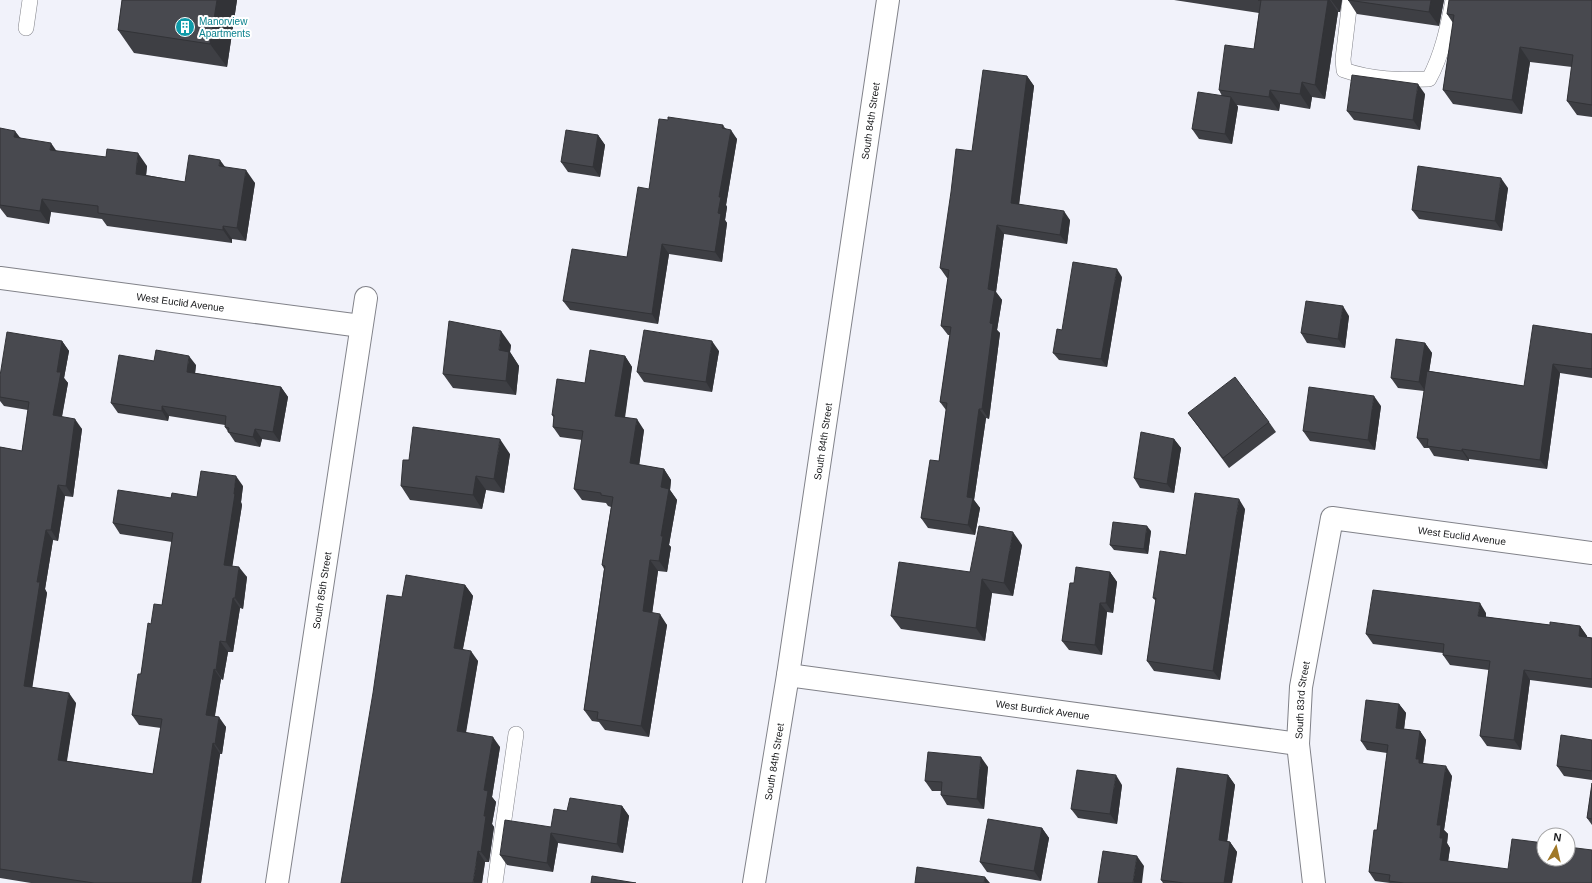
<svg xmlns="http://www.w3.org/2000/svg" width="1592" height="883" viewBox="0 0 1592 883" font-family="Arial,sans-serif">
  <rect width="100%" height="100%" fill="#f1f2fa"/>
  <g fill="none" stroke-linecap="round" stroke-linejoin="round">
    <g stroke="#818289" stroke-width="16">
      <path id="lane" d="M1350 0 1343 59 1344 70C1372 80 1400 80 1429 79 1442 55 1448 27 1453 0
        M26 28 30 0
        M495 883 516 734"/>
    </g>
    <g stroke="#818289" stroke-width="24">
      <g id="street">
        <path id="s1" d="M0 278 361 326"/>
        <path id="s2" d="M788 675 1298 744"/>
        <path id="s3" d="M277 883 366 298"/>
        <path id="s4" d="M1314 883 1298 744 1301 687 1332 518 1592 553"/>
      </g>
    </g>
    <g stroke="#818289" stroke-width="24">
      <g id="secondary">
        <path id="s5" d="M754 883 788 675 888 0"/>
      </g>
    </g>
    <use href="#lane" stroke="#fff" stroke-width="15"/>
    <use href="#street" stroke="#fff" stroke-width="22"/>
    <use href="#secondary" stroke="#fff" stroke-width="22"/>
  </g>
  <path fill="#3e3f44" d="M122 0H237L227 67 134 53 118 30Z
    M1174 0H1342L1340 12H1338L1325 99 1312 97 1310 109 1280 104 1279 111 1237 105 1238 107 1232 144 1199 139 1192 129 1222 96 1219 90 1254 49 1259 13Z
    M1348 0H1444L1439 26 1357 14Z
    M1592 0V117L1577 115 1567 101 1572 67 1530 62 1522 114 1453 104 1443 90 1453 23 1447 14Z
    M1027 76 1034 86 1019 204 1070 220 1067 244 1004 234 996 292 1002 300 997 330 1000 333 989 419 986 418 974 500 980 508 975 535 928 528 921 518 939 461 946 410 940 402 950 335H948L941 326 948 278H947L940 268 972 151Z
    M1425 94 1420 130 1354 120 1347 111Z
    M668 120 723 125 725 128 737 139 726 205 727 207 725 220 727 223 722 262 669 254 658 324 570 310 563 301 627 257 649 189Z
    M0 128 21 138 56 151 147 166 146 175 185 182 225 167 255 183 246 241 232 239V243L107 226 102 219 51 212 49 224 7 217 0 208Z
    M598 135 605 145 600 177 568 172 561 162Z
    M1508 188 1502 231 1419 219 1412 210Z
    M1122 277 1107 367 1059 360 1053 353 1062 330Z
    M1349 316 1345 348 1307 343 1301 333Z
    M1592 334V378L1560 373 1547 469 1469 459V461L1434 456 1429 448H1424L1417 438 1424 391 1398 388 1391 378 1425 343 1432 353 1429 371 1524 386Z
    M62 341 69 351 64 378 68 383 62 417 82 429 73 497 65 496 58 541 53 540 45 589 47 593 32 687 76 703 67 761 153 774 161 728 139 725 132 715 151 624 162 605 172 542 120 534 113 523 171 498 197 497 243 486 241 502 242 505 232 566 247 577 243 609 240 608 233 652H228L223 680 221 679 215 716 226 727 222 754H220L201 883H31L0 878V447L22 451 28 410 4 406 0 401V376Z
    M511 345 510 352 519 366 516 395 453 388 443 374Z
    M719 351 712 392 644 382 637 372Z
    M625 356 632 367 625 418 644 430 639 465 664 469 671 480 670 490 677 500 669 545 671 547 667 572 658 571 652 613 667 625 649 737 605 730 599 722 592 721 584 710 604 569 602 565 611 507 608 506 606 503 582 500 574 489 582 440 560 437 553 427 554 418 552 415 585 383Z
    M154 361 196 365 195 373 281 387 288 397 280 442 262 439 260 447 235 442 225 427V425L169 416 168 421 118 413 111 403Z
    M1381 406 1375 450 1310 441 1303 431Z
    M1188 413 1269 422 1276 432 1229 468Z
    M1174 439 1181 448 1174 493 1140 488 1134 478Z
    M510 454 504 493 486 490 482 509 410 500 401 486 409 460Z
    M1245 509 1220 680 1154 671 1147 661 1156 601 1153 598 1186 555Z
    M1151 531 1148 554 1114 550 1110 545Z
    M1022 545 1013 596 992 593 985 641 901 629 891 616 970 572Z
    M1110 572 1117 582 1113 613 1107 612 1102 655 1069 650 1062 641 1074 583Z
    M465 585 473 596 463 649 478 661 466 733 500 747 492 797 496 802 492 824 494 827 489 862H485L482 883 402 597Z
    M1486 613V617L1550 625 1580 626 1587 636V637L1592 638V688L1530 680 1521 750 1487 746 1480 736 1489 670 1450 665 1443 655V653L1373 644 1366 634Z
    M1399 704 1406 713 1404 729 1420 731 1426 740 1423 763 1452 776 1444 830 1448 834 1447 843 1450 848 1448 861 1592 883H1390L1375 881 1369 872 1377 830 1387 753 1367 750 1361 741Z
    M1592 740V780L1564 776 1557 766Z
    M988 767 984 809 947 805 941 795V791H932L925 781Z
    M1228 775 1235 785 1227 841 1230 842 1237 852 1232 883H1163L1161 880Z
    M1592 783V825L1587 818Z
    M1122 785 1117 824 1078 818 1071 809Z
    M622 806 629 816 623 853 558 843 553 872 507 865 500 855 551 827 567 811Z
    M1042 828 1049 838 1041 881 987 872 980 862Z"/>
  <path fill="#323337" d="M217 0H237L227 67 210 44Z
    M1328 0H1330L1338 12 1325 99 1315 85Z
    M1331 0H1342L1340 12Z
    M1431 0H1444L1439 26 1429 12Z
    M1520 47 1530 62 1522 114 1512 100Z
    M1027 76 1034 86 1018 213 1011 203Z
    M1302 82 1312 97 1310 109 1300 94Z
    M1418 84 1425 94 1420 130 1413 120Z
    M1270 90 1280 104 1279 111 1269 97Z
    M1231 97 1238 107 1232 144 1225 134Z
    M731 130 737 139 726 205 727 207 725 220 727 223 722 262 715 252 719 197Z
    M15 131 25 144 14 137Z
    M598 135 605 145 600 177 593 167Z
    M51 143 60 156 50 150Z
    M138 153 147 166 145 187 136 174Z
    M220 160 229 172 219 166Z
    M246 170 255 183 246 241 237 228Z
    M1501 178 1508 188 1502 231 1495 221Z
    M42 199 51 212 49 224 40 211Z
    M1064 211 1070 220 1067 244 1060 235Z
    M997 225 1004 234 996 292 1002 300 997 330 1000 333 989 419 982 409 990 323 988 289Z
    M223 226 232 239V243L223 230Z
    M662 244 669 254 658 324 652 314Z
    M1117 269 1122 277 1107 367 1101 359Z
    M1343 306 1349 316 1345 348 1338 339Z
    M501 331 511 345 510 352 519 366 516 395 506 381 499 350Z
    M62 341 69 351 64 378 68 383 60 426 53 415 57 372Z
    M712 341 719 351 712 392 706 382Z
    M1425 343 1432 353 1426 392 1419 382Z
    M189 356 196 365 194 382 187 372Z
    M625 356 632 367 623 427 615 416Z
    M1553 364 1560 373 1547 469 1540 460Z
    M281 387 288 397 280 442 273 432Z
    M1374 396 1381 406 1375 450 1368 440Z
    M162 406 169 416 168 421 162 411Z
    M979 409 986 418 974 500 980 508 975 535 968 525 967 497Z
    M75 419 82 429 73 497 66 486Z
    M637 419 644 430 638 474 630 463Z
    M255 429 262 439 260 447 253 437Z
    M500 439 510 454 504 493 494 479Z
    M1174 439 1181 448 1174 493 1167 484Z
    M1462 449 1469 459V461L1462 451Z
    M664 469 671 480 670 490 677 500 669 545 671 547 667 572 659 561 661 536V487Z
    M236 476 243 486 241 502 242 505 231 575 224 565Z
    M476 476 486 490 482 509 473 495Z
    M58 485 65 496 58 541 51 530Z
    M1239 499 1245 509 1220 680 1213 671Z
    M1147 526 1151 531 1148 554 1144 549Z
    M46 530 53 540 45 589 47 593 31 696 24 686 37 582Z
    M1013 532 1022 545 1013 596 1004 583Z
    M650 560 658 571 651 622 643 611Z
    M239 567 247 577 243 609 235 598Z
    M1110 572 1117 582 1113 613 1106 603Z
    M982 579 992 593 985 641 976 628Z
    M465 585 473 596 461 658 454 648Z
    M233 598 240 608 233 652 226 642Z
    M1100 603 1107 612 1102 655 1095 645Z
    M1480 603 1486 613 1485 625 1478 616Z
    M660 614 667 625 649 737 641 726Z
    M1580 626 1587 636 1585 646 1579 636Z
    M220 641 228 652 223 680 216 670Z
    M471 651 478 661 464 742 457 731Z
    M214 669 221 679 213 725 206 715Z
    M1524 670 1530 680 1521 750 1514 740Z
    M69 693 76 703 65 770 58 760Z
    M1399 704 1406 713 1403 737 1396 728Z
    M219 717 226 727 222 754 215 744Z
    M1420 731 1426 740 1423 764 1425 772 1416 759Z
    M493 737 500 747 492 797 496 802 492 824 494 827 489 862 481 852 484 816V790Z
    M213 743 220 754 201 883H192Z
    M981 757 988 767 984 809 977 799Z
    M1446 766 1452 776 1444 830 1448 834 1447 843 1450 848 1447 869 1440 860V838L1437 825Z
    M1116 775 1122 785 1117 824 1110 814Z
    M1228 775 1235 785 1226 850 1219 840Z
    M622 806 629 816 623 853 617 844Z
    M1042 828 1049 838 1041 881 1034 871Z
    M551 833 558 843 553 872 547 863Z
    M1230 842 1237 852 1232 883H1224Z
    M478 851 485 862 482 883H473Z
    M1137 856 1144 866 1142 883H1133Z
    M985 877 990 883H984Z"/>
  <path fill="#48494f" stroke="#323337" d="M122 0H217L210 44 118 30Z
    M1258 0H1328L1315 85 1302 82 1300 94 1270 90 1269 97 1219 90 1225 45 1254 49 1261 0Z
    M1348 0H1431L1429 12Z
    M1449 0H1592V105L1567 101 1573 55 1520 47 1512 100 1443 90 1454 15 1447 14Z
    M983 70 1027 76 1011 203 1064 211 1060 235 997 225 988 289 995 291 990 323 993 324 982 409H979L967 497 973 498 968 525 921 518 930 460 939 461 947 403 940 402 951 327 941 326 949 270 940 268 951 192 956 149 972 151Z
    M1352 75 1418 84 1413 120 1347 111Z
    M1198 92 1231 97 1225 134 1192 129Z
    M668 117 723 125 722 128 731 130 719 197H721L718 213 721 214 715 252 662 244 652 314 563 301 572 249 627 257 638 187 649 189 659 119 668 120Z
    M0 128 15 131 14 137 51 143 50 150 106 157 107 149 138 153 136 174 185 182 189 155 220 160 219 166 246 170 237 228 223 226V230L98 213V206L42 199 40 211 0 205Z
    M566 130 598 135 593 167 561 162Z
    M1418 166 1501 178 1495 221 1412 210Z
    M1073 262 1117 269 1101 359 1053 353 1057 329 1062 330Z
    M1306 301 1343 306 1338 339 1301 333Z
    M449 321 501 331 499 350 509 352 506 381 443 374Z
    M1533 325 1592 334V369L1553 364 1540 460 1462 449V451L1427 446 1428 439 1417 438 1427 371 1524 386Z
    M644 330 712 341 706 382 637 372Z
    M7 332 62 341 57 372H61L53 415 75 419 66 486 58 485 51 530H46L37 582H40L24 686 69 693 58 760 153 774 162 719 132 715 138 674H141L148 623 151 624 154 604 162 605 173 533 113 523 118 490 171 498 172 493 197 497 201 471 236 476 234 494H235L224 565 239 567 235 598H233L226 642 220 641 216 670 214 669 206 715 219 717 215 744 213 743 192 883H94L0 869V447L22 451 29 402 0 397V376Z
    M1396 339 1425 343 1419 382 1391 378Z
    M156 350 189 356 187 372 281 387 273 432 255 429 253 437 228 432 229 428 225 427 226 416 162 406V411L111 403 119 355 154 361Z
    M590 350 625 356 615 416 637 419 630 463 664 469 661 487 669 489 661 536H663L659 561 650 560 643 611 660 614 641 726 597 719 598 712 584 710 605 566 602 565 613 497 601 495V493L574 489 583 431 553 427 554 415H552L557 379 585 383Z
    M1235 377 1269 422 1223 458 1188 413Z
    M1309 387 1374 396 1368 440 1303 431Z
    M413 427 500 439 494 479 476 476 473 495 401 486 403 460H409Z
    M1141 432 1174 439 1167 484 1134 478Z
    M1195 493 1239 499 1213 671 1147 661 1156 598H1153L1160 551 1186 555Z
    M1113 522 1147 526 1144 549 1110 545Z
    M979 526 1013 532 1004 583 982 579 976 628 891 616 899 562 970 572Z
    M1076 567 1110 572 1106 603H1100L1095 645 1062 641 1070 583H1074Z
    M406 575 465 585 454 648 471 651 457 731 493 737 484 790 488 791 484 816H486L481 852 478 851 473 883H341L373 693 387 595 402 597Z
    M1373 590 1480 603 1478 616 1550 625V622L1580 626 1579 636 1592 638V679L1524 670 1514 740 1480 736 1490 661 1443 655 1444 644 1366 634Z
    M1366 700 1399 704 1396 728 1420 731 1416 759H1419V763L1446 766 1437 825H1441L1440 838H1443L1440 860 1508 869 1512 839 1544 843V859H1568V847L1592 850V883H1404L1389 881 1390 875 1369 872 1374 830H1377L1388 745 1361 741Z
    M1561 735 1592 740V771L1557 766Z
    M928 752 981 757 977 799 941 795 942 782 925 781Z
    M1177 768 1228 775 1219 840 1230 842 1224 883H1184L1161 880Z
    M1077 770 1116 775 1110 814 1071 809Z
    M1592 783V819L1587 818Z
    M570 798 622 806 617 844 551 833 547 863 500 855 505 820 551 827 554 809 567 811Z
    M988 819 1042 828 1034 871 980 862Z
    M1103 851 1137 856 1133 883H1098Z
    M917 867 985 877 984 883H915Z
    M592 876 636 883H591Z"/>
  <defs>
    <g id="building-disc" transform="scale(1)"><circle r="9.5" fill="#0f9aa8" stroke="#fff"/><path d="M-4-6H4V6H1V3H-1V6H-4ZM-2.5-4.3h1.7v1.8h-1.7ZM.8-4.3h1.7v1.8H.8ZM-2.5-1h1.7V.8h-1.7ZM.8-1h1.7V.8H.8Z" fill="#fff"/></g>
  </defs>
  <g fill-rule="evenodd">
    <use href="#building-disc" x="185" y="27"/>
  </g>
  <g text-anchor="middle" stroke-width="4" stroke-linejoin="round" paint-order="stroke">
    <g font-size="10" fill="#0d838f" stroke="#fff" text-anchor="start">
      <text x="199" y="25">Manorview<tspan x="199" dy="12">Apartments</tspan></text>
    </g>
    <g font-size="10" fill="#18191b" stroke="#fff">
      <text dy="4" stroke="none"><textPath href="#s5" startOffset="771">South 84th Street</textPath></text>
      <text dy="4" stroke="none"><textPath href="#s1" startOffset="182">West Euclid Avenue</textPath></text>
      <text dy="4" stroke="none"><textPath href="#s5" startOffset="447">South 84th Street</textPath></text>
      <text dy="4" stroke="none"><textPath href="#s4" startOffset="500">West Euclid Avenue</textPath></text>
      <text dy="4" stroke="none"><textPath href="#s3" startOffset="296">South 85th Street</textPath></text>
      <text dy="4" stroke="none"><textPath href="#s4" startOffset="184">South 83rd Street</textPath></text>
      <text dy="4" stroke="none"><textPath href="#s2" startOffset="257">West Burdick Avenue</textPath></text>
      <text dy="4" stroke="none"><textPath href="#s5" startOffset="123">South 84th Street</textPath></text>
    </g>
  </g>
  <g transform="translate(1556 847) rotate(8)"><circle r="19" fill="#ffffff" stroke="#a3a3a4"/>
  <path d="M0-3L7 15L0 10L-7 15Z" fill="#a07826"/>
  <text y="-6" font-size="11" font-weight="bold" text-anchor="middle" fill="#18191b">N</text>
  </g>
</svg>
